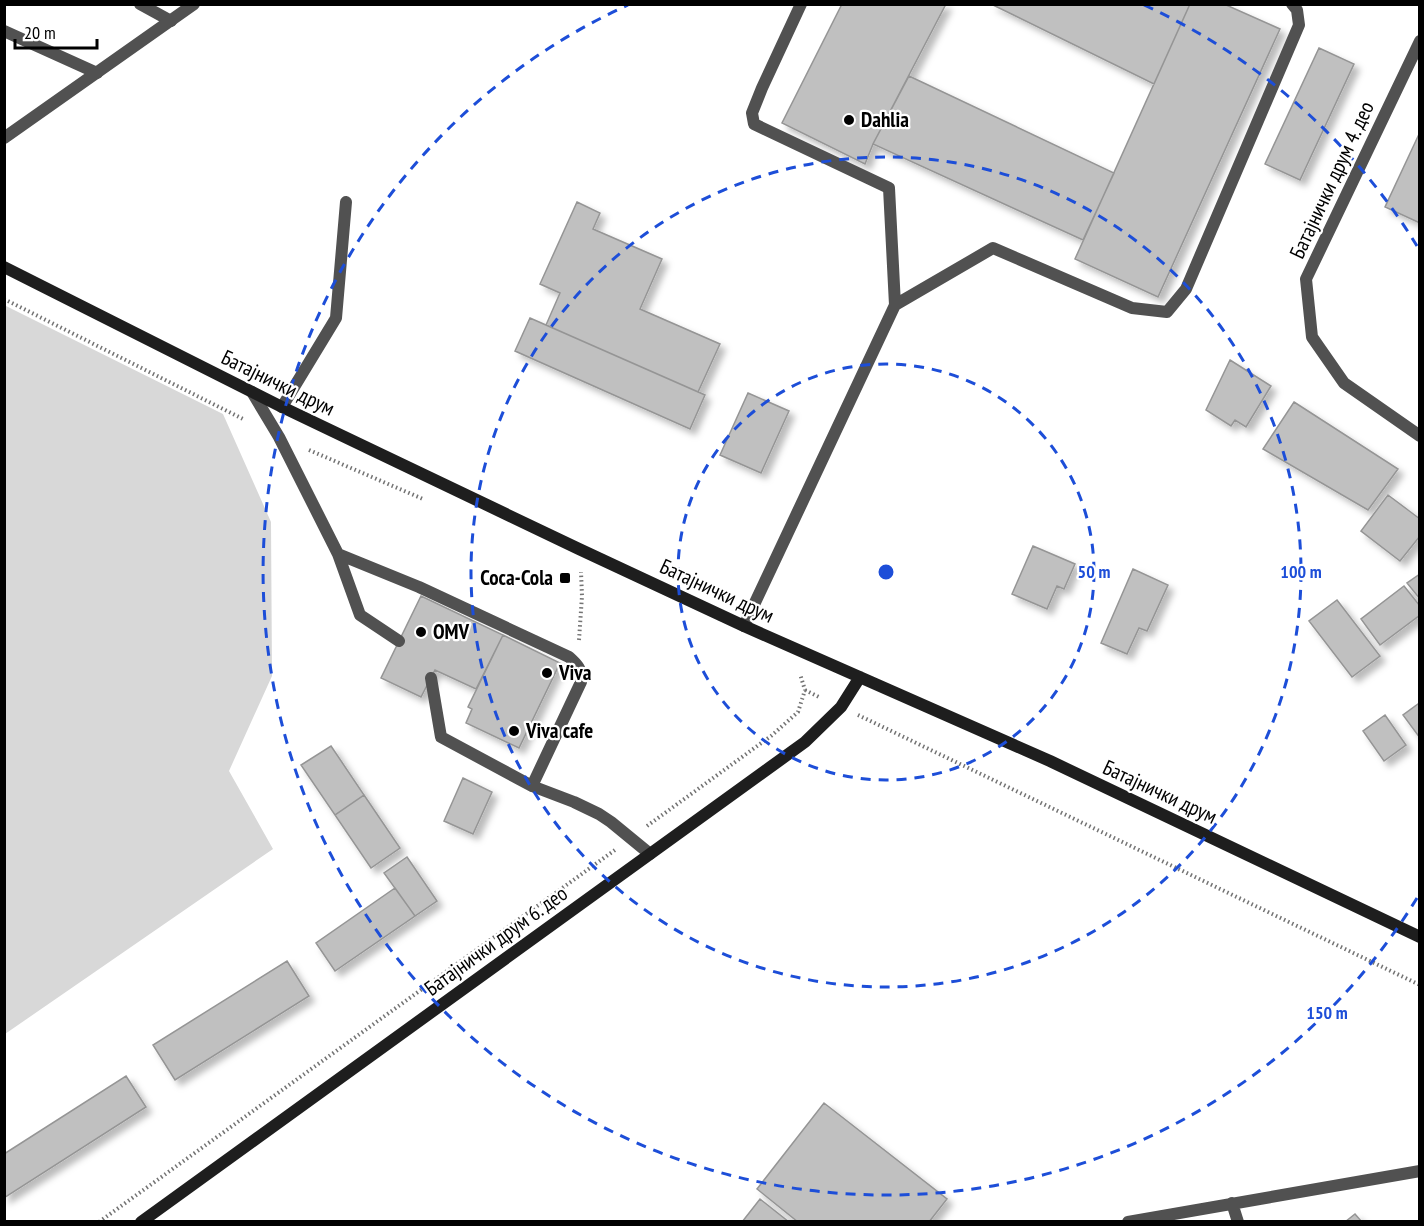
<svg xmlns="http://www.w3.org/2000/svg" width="1424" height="1226" viewBox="0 0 1424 1226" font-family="'PT Sans Narrow',sans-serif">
  <defs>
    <filter id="shadow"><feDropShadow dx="5.5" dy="5.5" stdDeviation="3" flood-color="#0004"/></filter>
  </defs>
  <rect width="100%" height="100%" fill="#fff"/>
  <path fill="#d8d8d8" d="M4 305 223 414 271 522 272 676 229 771 273 849 5 1034Z"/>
  <path fill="#c0c0c0" stroke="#959595" stroke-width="1.5" filter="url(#shadow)" d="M842 4H946L873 144 865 164 782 123Z
    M991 4H1190L1154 84Z
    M1190 4H1224L1280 29 1158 297 1075 259Z
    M1319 48 1354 64 1300 180 1265 164Z
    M909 76 1114 173 1083 240 873 144Z
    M1420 132V223L1385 207Z
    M577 202 600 213 593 229 662 259 640 309 720 344 698 392 546 325 560 293 540 284Z
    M530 318 705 395 690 429 515 351Z
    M1230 360 1271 386 1246 427 1235 420 1231 426 1206 410Z
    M748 393 789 411 761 473 720 455Z
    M1294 402 1398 469 1368 510 1263 449Z
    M1388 495 1420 519V536L1400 561 1361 531Z
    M1033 546 1075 564 1064 589 1057 586 1047 609 1012 594Z
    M1133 569 1168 585 1147 631 1139 628 1127 654 1101 643Z
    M1420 574V599L1407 583Z
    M1404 586 1420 606V615L1380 645 1361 619Z
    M421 596 503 635 476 689 435 670 421 697 381 678Z
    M1337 600 1380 656 1352 677 1309 621Z
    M503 635 560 663 519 748 466 723 472 709 468 707Z
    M1418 704 1420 706V738L1403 715Z
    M1385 715 1406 745 1384 761 1363 731Z
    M331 746 364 795 335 815 301 765Z
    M463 778 492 792 473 834 444 821Z
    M364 795 400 848 371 868 335 815Z
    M407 857 437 901 415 916 384 873Z
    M395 888 415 916 335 971 316 943Z
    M287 961 309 996 175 1080 153 1045Z
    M126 1076 146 1107 4 1198V1154Z
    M824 1103 947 1199 929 1222H798L757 1189Z
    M760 1199 789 1222H742Z
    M1355 1214 1362 1222H1345Z"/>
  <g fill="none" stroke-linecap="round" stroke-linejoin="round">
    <path stroke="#737373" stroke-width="4" stroke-dasharray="1.5 3" stroke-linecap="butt" d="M4 299 245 420
      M309 450 423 499
      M579 640 582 596 581 572
      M805 690 821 698
      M858 715 1420 985
      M647 826 771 736 798 712 805 690 800 674
      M99 1222 615 850"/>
    <path stroke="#515151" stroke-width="12" d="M140 4 171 21
      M4 31 97 73
      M895 305 993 248 1132 308 1167 312 1186 289 1299 25 1297 10 1292 4
      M252 392 279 437 338 554 360 615 399 641
      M282 407 336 318 346 202
      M338 554 419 587 569 657C578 665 582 669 581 682L532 786
      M744 626 895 305 889 188 754 124 752 113 762 88 801 4
      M431 678 441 737 532 786 574 802 599 814 611 822 650 854
      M1232 1203 1238 1222
      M1128 1222 1420 1171"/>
    <path stroke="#515151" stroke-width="12" d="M1420 41 1306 279 1312 337 1344 383 1420 436
      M4 138 194 4"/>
    <path stroke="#1e1e1e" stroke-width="12" d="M4 267 282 407 579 549 744 626 1050 761 1420 937
      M141 1222 805 742 841 707 860 677"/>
  </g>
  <g fill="none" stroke="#1d4ed8" stroke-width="3" stroke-dasharray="10 8">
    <circle cx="886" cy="572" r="208"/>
    <circle cx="886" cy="572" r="415"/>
    <path d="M1417 898A623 623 0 1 1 628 5M1144 5A623 623 0 0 1 1417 246"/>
  </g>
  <g fill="#000" stroke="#fff" stroke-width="2">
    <circle cx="849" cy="120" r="6"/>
    <rect x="559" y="572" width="12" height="12" rx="3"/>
    <circle cx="421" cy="632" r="6"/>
    <circle cx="547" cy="673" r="6"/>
    <circle cx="514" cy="731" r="6"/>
  </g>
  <g text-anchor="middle" stroke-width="4.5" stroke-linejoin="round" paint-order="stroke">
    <g font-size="21" font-weight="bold" fill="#000" stroke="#fff" text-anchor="start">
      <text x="861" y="127">Dahlia</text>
      <text x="553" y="585" text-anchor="end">Coca-Cola</text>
      <text x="433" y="639">OMV</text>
      <text x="559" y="680">Viva</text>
      <text x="526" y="738">Viva cafe</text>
    </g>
    <g font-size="21" fill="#000" stroke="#fff">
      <text transform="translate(1332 180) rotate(-65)" y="7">Батајнички друм 4. део</text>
      <text transform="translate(278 383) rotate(26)" y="7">Батајнички друм</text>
      <text transform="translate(717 591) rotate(25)" y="7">Батајнички друм</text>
      <text transform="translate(1160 792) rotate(25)" y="7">Батајнички друм</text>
      <text transform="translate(496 941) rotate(-36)" y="7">Батајнички друм 6. део</text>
    </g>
  </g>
  <circle cx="886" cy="572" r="9" fill="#1d4ed8" stroke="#fff" stroke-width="3"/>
  <g font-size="18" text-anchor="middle" font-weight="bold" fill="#1d4ed8" stroke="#fff" stroke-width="4.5" stroke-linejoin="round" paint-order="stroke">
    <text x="1094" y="578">50 m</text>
    <text x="1301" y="578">100 m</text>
    <text x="1327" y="1019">150 m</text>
  </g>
  <rect width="1424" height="1226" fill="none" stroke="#000000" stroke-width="12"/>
  <path d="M15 39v9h82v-9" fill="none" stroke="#000000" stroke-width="3"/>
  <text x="24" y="39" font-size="18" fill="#000000" stroke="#ffffff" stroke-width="4.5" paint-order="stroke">20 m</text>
</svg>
